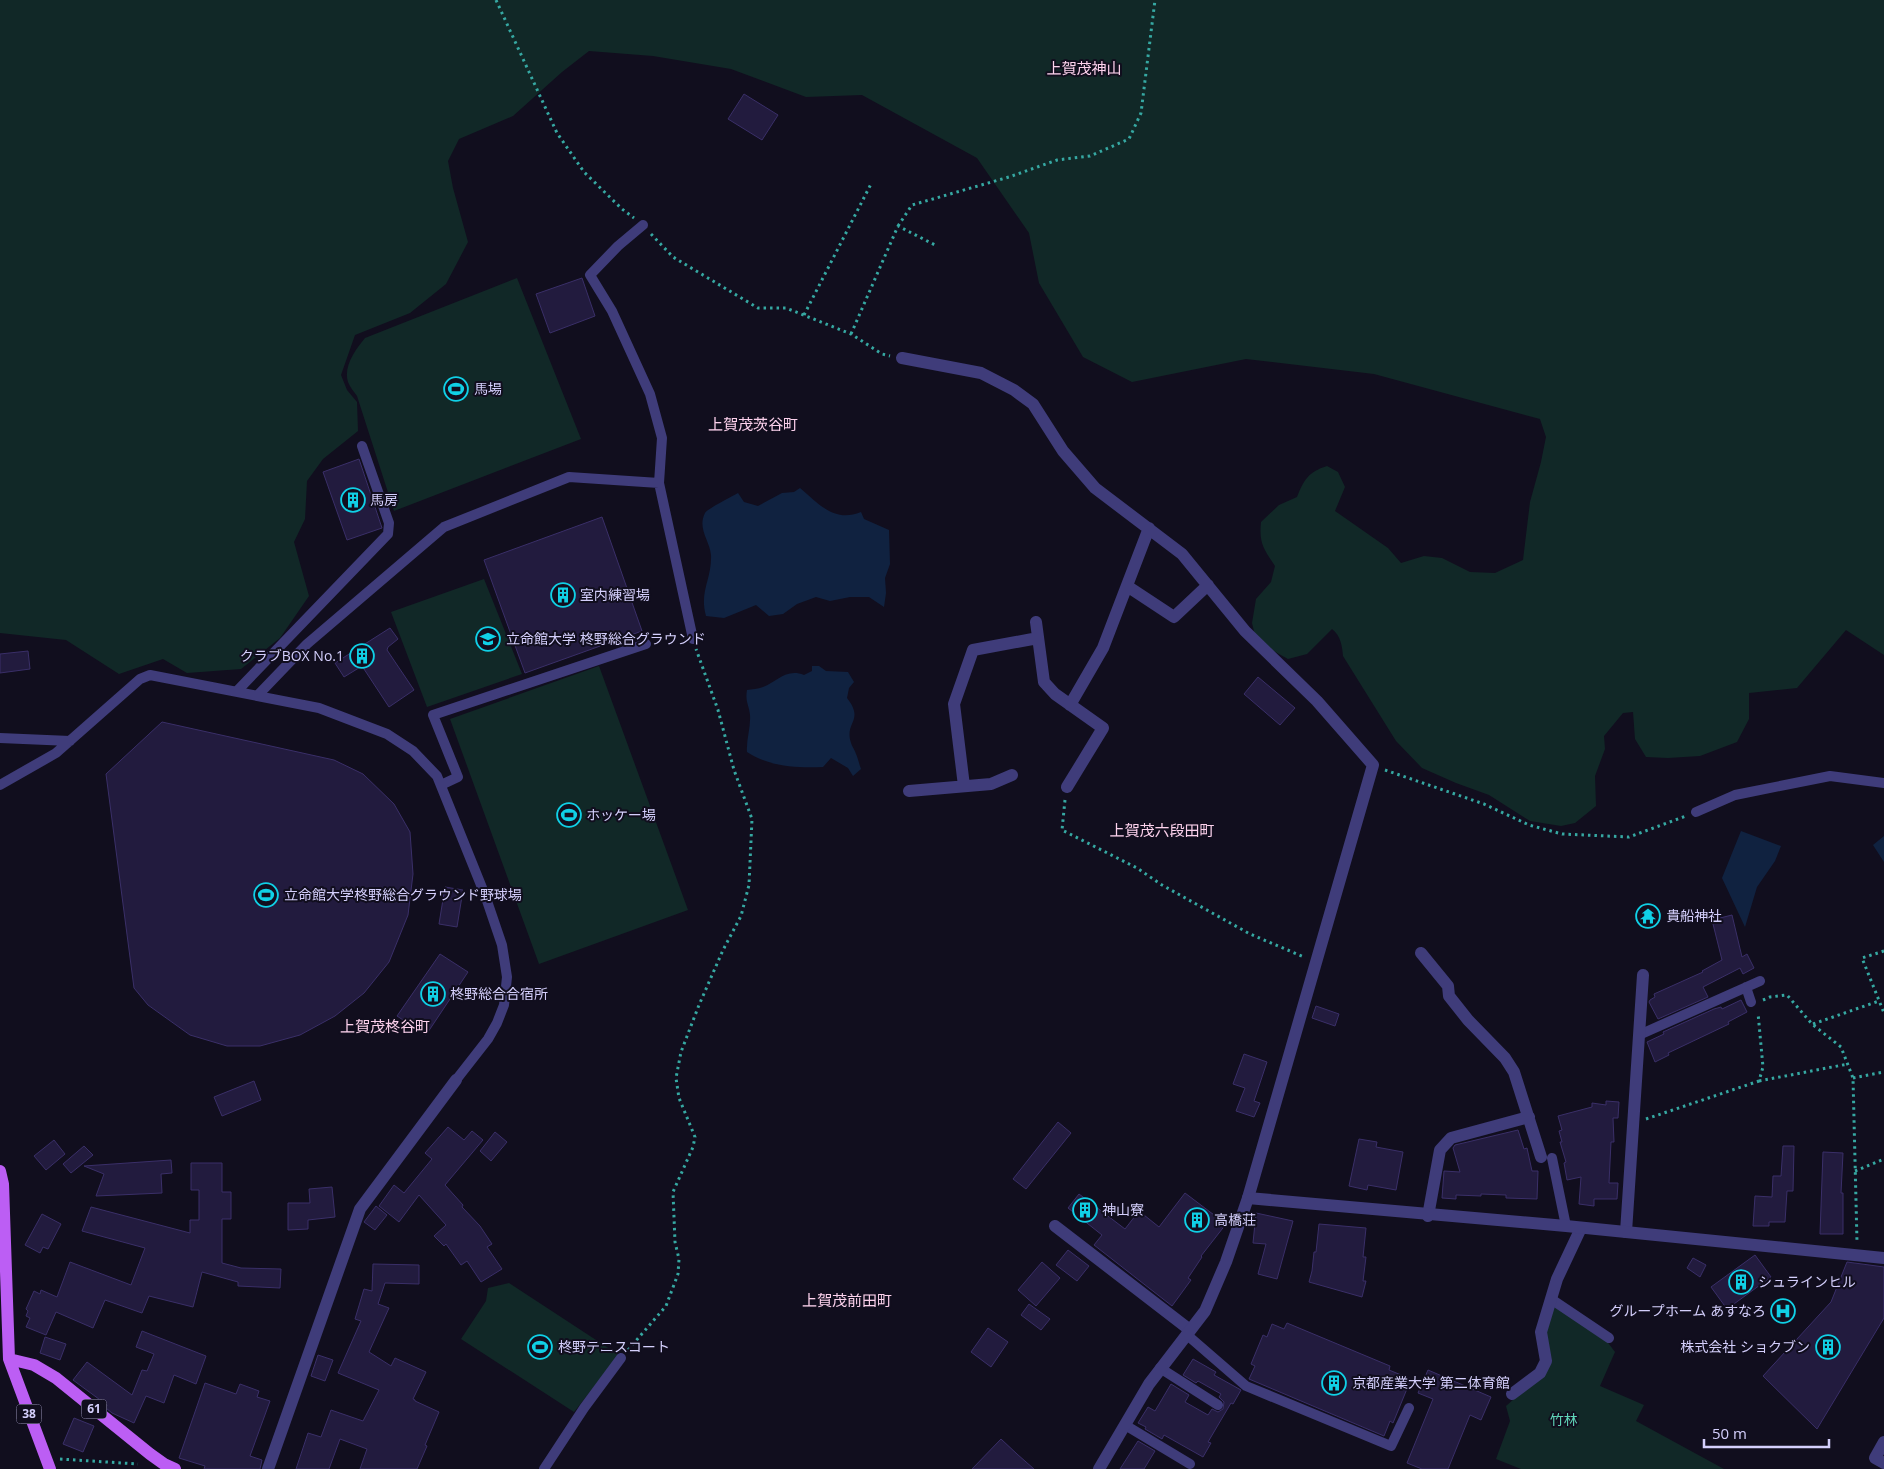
<svg xmlns="http://www.w3.org/2000/svg" width="1884" height="1469" viewBox="0 0 1884 1469" font-family="'Open Sans','Noto Sans JP',sans-serif">
  <rect width="100%" height="100%" fill="#110e1e"/>
  <path fill="#112827" d="M0 0H1884V655L1846 630 1797 688 1749 693V719L1737 742 1700 756 1668 758 1646 757 1635 739 1633 712 1623 713 1604 736 1605 749 1595 776 1596 806 1575 823 1561 826 1530 821 1489 795 1456 783 1422 768 1396 741 1343 656C1342 646 1341 636 1332 629L1307 654 1288 659 1268 648 1255 635 1252 623 1256 599 1271 582 1275 566C1263 548 1259 543 1261 522L1279 505 1297 497C1304 480 1308 472 1327 466L1338 472 1345 487 1335 511 1388 548 1401 563 1424 556 1442 558 1470 572 1495 573 1523 560 1530 502 1541 462 1546 437 1540 419 1374 374 1246 359 1132 382 1083 357 1039 283 1029 233 977 158 862 95 806 97 731 69 653 56 589 51 562 72 513 116 459 139 448 161 453 188 468 242 446 284 410 313 355 335 341 375 347 390 357 402 358 431 323 459 307 481 305 519 294 542 309 596 280 638 241 669 187 673 163 659 119 674 66 640 0 633Z
    M517 278 581 439 394 511 357 396C354 392 350 387 348 382 343 366 356 349 365 338Z
    M484 579 522 674 427 707 391 612Z
    M599 666 688 910 539 964 450 719Z
    M509 1283 619 1355 574 1412 461 1339 486 1301 488 1288Z
    M1552 1303 1606 1340 1615 1352 1600 1386 1644 1405 1636 1421 1724 1469H1521L1496 1459 1510 1421 1506 1406 1542 1374 1544 1331Z"/>
  <path fill="#102240" d="M800 488C819 504 834 523 861 512L864 519 889 530 890 564 885 578 886 593 884 607 869 597H850L830 601 816 597 797 604 783 614 769 616 756 605 724 618 706 616C699 591 712 579 711 555 710 541 697 529 705 513 707 509 731 497 738 493L744 502 758 506 782 493 794 492Z
    M812 666H819L826 671 848 672 854 682 849 688 847 698C865 721 844 722 851 743 852 747 855 750 856 754 858 758 859 764 861 769L853 776 848 768 831 758 823 767C798 768 769 767 747 752 746 740 751 727 750 715 749 705 745 702 747 690 752 689 758 689 763 687 777 682 786 668 804 675L812 671Z
    M1741 831 1781 846 1775 861 1757 887 1745 927 1722 878Z
    M1884 836V862L1873 845Z"/>
  <path fill="#221b3e" stroke="#3a2f68" d="M744 94 778 115 762 140 728 119Z
    M582 278 595 316 550 333 536 294Z
    M359 459 382 528 347 540 323 472Z
    M602 517 642 631 525 673 484 560Z
    M390 628 398 639 388 647 387 650 414 690 389 707 362 666 344 677 335 663Z
    M28 651 30 669 0 673V654Z
    M1258 677 1295 708 1280 725 1244 694Z
    M162 722 334 760 363 774 394 804 410 832 413 874 408 915 389 962 364 993 335 1016 300 1035 260 1046H227L190 1035 148 1005 134 988 106 774Z
    M445 887 463 890 457 927 439 924Z
    M1732 915 1742 957 1747 954 1754 968 1743 974 1740 968 1703 987 1708 997 1658 1019 1649 1002 1650 1000 1655 997 1654 994 1703 972 1702 971 1722 960 1712 920Z
    M440 954 468 972 426 1035 397 1016Z
    M1741 1000 1747 1012 1728 1022 1729 1024 1668 1053 1669 1055 1655 1062 1647 1042 1664 1034 1663 1032 1714 1009 1721 1007 1722 1009Z
    M1316 1006 1339 1014 1335 1026 1312 1018Z
    M1244 1054 1267 1062 1254 1101 1260 1103 1254 1117 1236 1111 1245 1088 1233 1084Z
    M254 1081 261 1100 222 1116 214 1097Z
    M1606 1101 1619 1102 1618 1118H1613L1614 1142H1611L1609 1183H1618L1617 1199H1594V1206L1579 1204 1581 1177 1567 1180 1564 1163 1566 1162 1560 1142H1562L1559 1131 1562 1130 1558 1116 1592 1107V1103L1606 1105Z
    M1058 1122 1071 1133 1026 1189 1013 1179Z
    M448 1127 464 1140 472 1131 483 1140 445 1185 463 1205 462 1207 480 1226 492 1244 487 1247 502 1269 481 1282 467 1261 461 1265 446 1244 444 1246 434 1236 446 1225 419 1195 399 1222 379 1206 394 1185 404 1193 432 1159 425 1153Z
    M1518 1130 1524 1149 1527 1148 1532 1171H1538L1537 1199 1506 1198V1195L1481 1194V1196L1456 1195V1199L1442 1198 1444 1171 1460 1172 1453 1148 1455 1145Z
    M495 1132 507 1142 491 1161 480 1151Z
    M1359 1139 1377 1142 1376 1147 1403 1152 1396 1190 1368 1185 1367 1190 1349 1186Z
    M54 1140 65 1154 46 1170 34 1156Z
    M84 1146 93 1155 71 1173 63 1164Z
    M1783 1146H1794L1793 1191H1787L1785 1222H1769V1226H1753L1755 1196 1772 1197 1773 1176H1781Z
    M1823 1152 1843 1153 1841 1193H1843V1234H1820Z
    M171 1160 172 1173 161 1174 162 1193 96 1196 104 1174 84 1166Z
    M191 1163H222V1192H231V1219H222V1263L241 1268 281 1269 280 1288 238 1286V1282L202 1272 193 1307 149 1296 142 1313 105 1300 93 1328 56 1312 46 1335 26 1327 30 1318 26 1316 28 1311 26 1309 34 1291 40 1294 41 1290 57 1297 70 1262 131 1285 145 1248 82 1231 91 1207 190 1233V1220H199V1190H191Z
    M332 1187 335 1217 308 1220V1229L288 1230V1203H310L309 1189Z
    M1185 1193 1226 1224 1201 1256 1202 1257 1188 1278 1191 1280 1172 1306 1094 1245 1102 1235 1068 1208 1079 1194 1125 1229 1139 1211 1159 1227Z
    M376 1206 387 1215 375 1230 364 1222Z
    M1256 1213 1293 1221 1277 1279 1258 1274 1266 1244 1253 1243Z
    M42 1214 61 1224 48 1249 43 1247 40 1253 25 1245Z
    M1319 1224 1366 1228 1363 1257H1366L1363 1281H1366L1362 1297 1309 1282 1312 1271 1314 1252H1316Z
    M1068 1250 1089 1266 1077 1281 1056 1265Z
    M1755 1255 1771 1277 1727 1309 1711 1287Z
    M1693 1258 1706 1265 1700 1277 1687 1268Z
    M1042 1262 1060 1278 1036 1306 1018 1290Z
    M1847 1262 1884 1267V1318L1817 1429 1763 1376 1831 1302Z
    M373 1264 419 1265V1284L385 1283 378 1304 389 1308 369 1352 391 1366 395 1358 426 1372 413 1399 415 1400V1401L439 1412 425 1445 427 1446 417 1469H360L367 1449 340 1439 329 1469H296L308 1433 321 1437 331 1410 363 1421 379 1390 338 1373 361 1321 355 1319 364 1289 372 1291Z
    M1029 1304 1050 1319 1041 1330 1021 1315Z
    M1287 1323 1390 1366 1389 1370 1411 1379 1393 1423 1390 1421 1384 1436 1249 1379 1255 1366 1251 1364 1263 1335 1267 1337 1272 1324 1284 1329Z
    M988 1328 1008 1342 991 1367 971 1352Z
    M142 1331 206 1356 196 1384 174 1375 164 1403 146 1396 134 1423 112 1413 106 1408 107 1405 73 1380 87 1362 132 1395 142 1370 147 1371 154 1354 136 1347Z
    M45 1337 66 1344 60 1360 40 1353Z
    M318 1355 333 1360 325 1381 311 1376Z
    M1193 1359 1216 1372 1214 1375 1241 1390 1233 1404 1231 1403 1208 1442 1211 1443 1203 1457 1164 1435 1162 1439 1145 1429 1146 1427 1138 1423 1148 1407 1155 1411 1171 1384 1189 1395 1185 1402 1208 1415 1212 1409 1218 1412 1223 1409 1224 1402 1219 1397 1221 1394 1198 1381 1196 1383 1183 1375Z
    M1428 1370 1491 1397 1481 1420 1470 1415 1448 1469H1422L1407 1463 1433 1399 1418 1393Z
    M205 1383 236 1394 240 1384 259 1391 257 1397 270 1401 250 1456 262 1460 260 1469H204L205 1466 179 1458Z
    M74 1418 94 1426 83 1452 63 1444Z
    M1001 1439 1017 1454 1034 1469H972Z
    M1138 1441 1155 1451 1144 1469H1120Z"/>
  <g fill="none" stroke-linecap="round" stroke-linejoin="round">
    <path stroke="#36a8a2" stroke-width="3" stroke-dasharray="2.5 4" stroke-linecap="butt" d="M496 0 557 133 584 172 622 209 634 218
      M898 226 912 205 1009 177 1057 160 1090 156 1129 139 1141 113 1155 0
      M651 234 673 257 758 308H786L851 334 882 354 890 356
      M804 315 872 182
      M851 334 898 226 937 246
      M1385 770 1484 804 1529 825 1562 834 1629 837 1686 816
      M1065 800 1062 830 1137 868 1162 885 1250 934 1304 957
      M1884 951 1862 958 1884 1013
      M1763 1000 1770 997 1787 995 1812 1024 1841 1047 1853 1078 1857 1242
      M1813 1024 1879 1001
      M1853 1078 1884 1072
      M1759 1081 1848 1064
      M1646 1119 1759 1081 1763 1067 1758 1013
      M1855 1171 1884 1159
      M628 1350 666 1306 678 1274 679 1259 675 1242 673 1192 693 1147 695 1137 679 1098 676 1078 681 1052 699 1005 723 950 741 916 749 885 752 819 734 770 718 710 696 649
      M60 1459 138 1464"/>
    <path stroke="#3f3c7a" stroke-width="10" d="M643 225 618 246 590 275 612 311 650 394 662 438 659 483 693 639
      M237 691 388 534 389 523 362 446
      M258 695 307 644 444 527 569 477 659 483
      M0 738 70 741
      M0 785 56 753 140 679 150 675 319 708 387 734 413 751 437 776 485 895 502 945 507 977 504 1005 497 1023 488 1039 456 1080
      M441 785 458 777 433 715 646 644
      M1696 812 1735 795 1830 776 1884 783
      M1746 987 1751 1002
      M1639 1035 1760 981
      M1552 1158 1566 1226
      M1551 1299 1609 1338
      M1186 1334 1246 1386 1391 1446 1409 1408
      M1160 1368 1218 1405
      M1125 1425 1190 1464
      M544 1469 584 1408 621 1358"/>
    <path stroke="#3f3c7a" stroke-width="12" d="M902 358 981 373 1014 390 1033 404 1063 451 1095 488 1182 554 1245 631 1317 701 1373 765 1248 1198
      M1127 586 1174 617 1208 585
      M1036 622 1044 682 1055 694 1103 728 1067 787
      M1070 705 1103 648 1149 528
      M964 786 954 704 973 650 1038 638
      M909 791 991 784 1012 775
      M1421 953 1448 986 1449 996 1468 1020 1505 1058 1514 1072 1541 1157
      M1428 1216 1440 1150 1451 1138 1529 1117
      M1055 1226 1190 1330
      M1626 1232 1643 975
      M1512 1394 1540 1373 1546 1361 1541 1332 1557 1279 1581 1228
      M1884 1442 1875 1458 1884 1463
      M268 1469 360 1209 456 1080"/>
    <path stroke="#3f3c7a" stroke-width="12" d="M1099 1469 1149 1384 1205 1311 1226 1262 1248 1198 1566 1226 1884 1258"/>
    <path stroke="#bc5ef4" stroke-width="12" d="M0 1171 3 1184 9 1359 50 1469
      M9 1359 34 1365 56 1378 150 1454 164 1464 175 1469"/>
  </g>
  <defs>
    <g id="stadium-ring" transform="scale(1.25)"><circle r="9.5" fill="#110e1e" stroke="#10d0e6" stroke-width="1.5"/><path d="M0-5a6.5 5 0 1 0 0 10a6.5 5 0 1 0 0-10ZM-3.5-1.8h7v3.6h-7Z" fill="#10d0e6"/></g>
    <g id="building-ring" transform="scale(1.25)"><circle r="9.5" fill="#110e1e" stroke="#10d0e6" stroke-width="1.5"/><path d="M-4-6H4V6H1V3H-1V6H-4ZM-2.5-4.3h1.7v1.8h-1.7ZM.8-4.3h1.7v1.8H.8ZM-2.5-1h1.7V.8h-1.7ZM.8-1h1.7V.8H.8Z" fill="#10d0e6"/></g>
    <g id="university-ring" transform="scale(1.25)"><circle r="9.5" fill="#110e1e" stroke="#10d0e6" stroke-width="1.5"/><path d="M0-5L7-2L0 1L-7-2ZM-4 1L0 2.5L4 1V4Q0 6-4 4Z" fill="#10d0e6"/></g>
    <g id="temple-ring" transform="scale(1.25)"><circle r="9.5" fill="#110e1e" stroke="#10d0e6" stroke-width="1.5"/><path d="M0-6L5-2H3V0L6.5 2.5H4V6H1.5V3h-3V6H-4V2.5H-6.5L-3 0V-2H-5Z" fill="#10d0e6"/></g>
    <g id="hospital-ring" transform="scale(1.25)"><circle r="9.5" fill="#110e1e" stroke="#10d0e6" stroke-width="1.5"/><path d="M-5-5h3v3.5h4V-5h3V5h-3V1.5h-4V5h-3Z" fill="#10d0e6"/></g>
  </defs>
  <g fill-rule="evenodd">
    <use href="#stadium-ring" x="456" y="389"/>
    <use href="#building-ring" x="353" y="500"/>
    <use href="#building-ring" x="563" y="595"/>
    <use href="#university-ring" x="488" y="639"/>
    <use href="#building-ring" x="362" y="656"/>
    <use href="#stadium-ring" x="569" y="815"/>
    <use href="#stadium-ring" x="266" y="895"/>
    <use href="#temple-ring" x="1648" y="916"/>
    <use href="#building-ring" x="433" y="994"/>
    <use href="#building-ring" x="1085" y="1210"/>
    <use href="#building-ring" x="1197" y="1220"/>
    <use href="#building-ring" x="1741" y="1282"/>
    <use href="#hospital-ring" x="1783" y="1311"/>
    <use href="#stadium-ring" x="540" y="1347"/>
    <use href="#building-ring" x="1828" y="1347"/>
    <use href="#building-ring" x="1334" y="1383"/>
  </g>
  <g text-anchor="middle" stroke-width="4" stroke-linejoin="round" paint-order="stroke">
    <g fill="#110e1e" stroke="#9a95b9" stroke-width="1">
      <rect x="81.5" y="1399.5" width="25" height="19" rx="4"/>
      <rect x="16.5" y="1404.5" width="25" height="19" rx="4"/>
    </g>
    <g font-size="12" font-weight="bold" fill="#d4cffc">
      <text x="94" y="1413">61</text>
      <text x="29" y="1418">38</text>
    </g>
    <g font-size="14" fill="#d4cffc" stroke="#110e1e" text-anchor="start">
      <text x="474" y="394">馬場</text>
      <text x="370" y="505">馬房</text>
      <text x="580" y="600">室内練習場</text>
      <text x="506" y="644">立命館大学 柊野総合グラウンド</text>
      <text x="344" y="661" text-anchor="end">クラブBOX No.1</text>
      <text x="586" y="820">ホッケー場</text>
      <text x="284" y="900">立命館大学柊野総合グラウンド野球場</text>
      <text x="1666" y="921">貴船神社</text>
      <text x="450" y="999">柊野総合合宿所</text>
      <text x="1102" y="1215">神山寮</text>
      <text x="1214" y="1225">高橋荘</text>
      <text x="1758" y="1287">シュラインヒル</text>
      <text x="1766" y="1316" text-anchor="end">グループホーム あすなろ</text>
      <text x="558" y="1352">柊野テニスコート</text>
      <text x="1810" y="1352" text-anchor="end">株式会社 ショクブン</text>
      <text x="1352" y="1388">京都産業大学 第二体育館</text>
    </g>
    <g font-size="14" fill="#60d6b9" stroke="#110e1e">
      <text x="1564" y="1425">竹林</text>
    </g>
    <g font-size="15" fill="#fcd1ec" stroke="#110e1e">
      <text x="1084" y="74">上賀茂神山</text>
      <text x="753" y="430">上賀茂茨谷町</text>
      <text x="1162" y="836">上賀茂六段田町</text>
      <text x="385" y="1032">上賀茂柊谷町</text>
      <text x="847" y="1306">上賀茂前田町</text>
    </g>
  </g>
  <path d="M1704 1439v8h125v-8" fill="none" stroke="#d4cffc" stroke-width="2.5"/>
  <text x="1712" y="1439" font-size="15" fill="#d4cffc" stroke="#110e1e" stroke-width="4" paint-order="stroke">50 m</text>
</svg>
